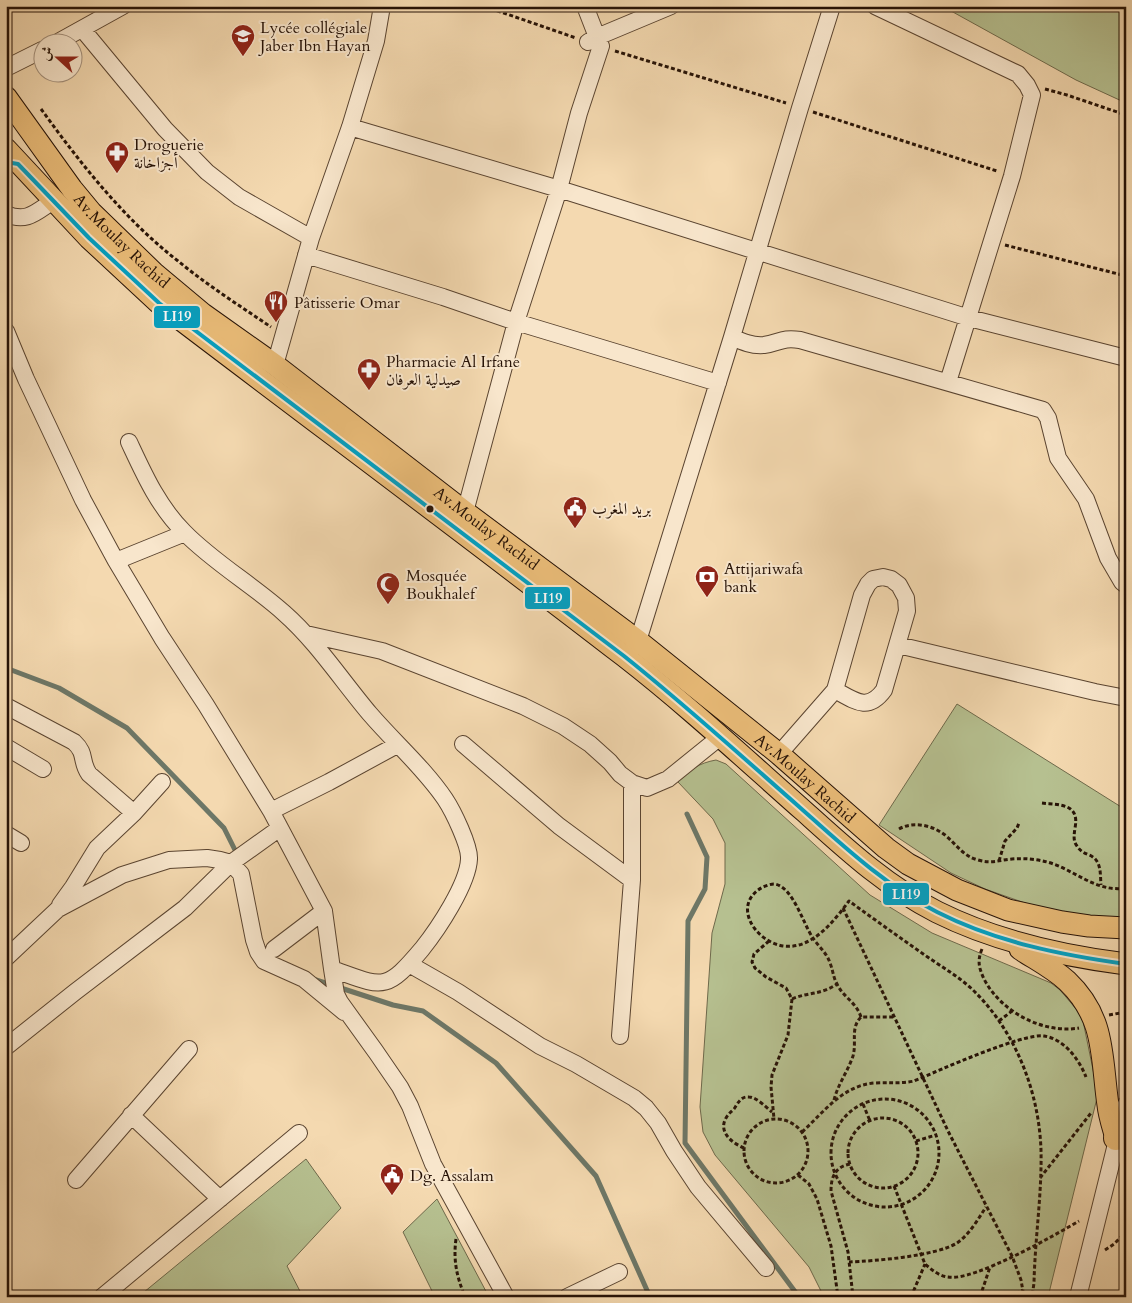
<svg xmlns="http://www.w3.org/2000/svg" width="1132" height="1303" viewBox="0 0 1132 1303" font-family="Cardo,Amiri,serif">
  <rect width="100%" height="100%" fill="#f4d9b0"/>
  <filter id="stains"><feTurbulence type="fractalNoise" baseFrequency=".004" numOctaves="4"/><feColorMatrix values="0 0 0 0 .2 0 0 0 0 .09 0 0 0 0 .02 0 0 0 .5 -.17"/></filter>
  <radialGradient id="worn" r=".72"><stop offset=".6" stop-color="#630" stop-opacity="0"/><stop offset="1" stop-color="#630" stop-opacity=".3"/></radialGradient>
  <path fill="#b6c090" stroke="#6e694b" d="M942 6H1126V103L1076 80Z
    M957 704 1126 810V919L1070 915 1025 903 985 889 951 873 879 825Z
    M716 760 726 764 870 895 932 933 1051 983 1060 990 1082 1016 1098 1094 1048 1297H824L809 1267 715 1155 703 1132 700 1107 712 933 725 884V843L713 819 678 782C689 770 699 763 716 760Z
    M306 1159 341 1208 287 1266 303 1297H138Z
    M437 1199 489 1297H424L432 1291 403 1232Z"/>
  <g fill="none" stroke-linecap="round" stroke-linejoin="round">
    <path stroke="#6d7767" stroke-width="5" d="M6 668 59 688 127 728 224 828 238 856
      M687 814 707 857 705 889 688 921 685 1143 799 1297
      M313 979 393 1005 423 1011 496 1063 596 1176 650 1297"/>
    <g stroke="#5a4430" stroke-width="18">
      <path id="minor" d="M585 6 597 37
        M875 6 1018 74 1027 85 1032 95 1012 176 948 382
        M83 30 165 129 207 172 239 197 311 238
        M58 42 123 6
        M588 42 597 37 671 6
        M6 68 42 50
        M350 127 559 189 969 318 1126 358
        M6 214C27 223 36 212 53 201
        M306 255 443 297 516 322 718 383
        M6 331 26 379 83 500 116 561 162 638 206 705 271 811 324 911 332 969 336 994 340 1002 376 1052 400 1087 410 1106 433 1164 506 1297
        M732 337C743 342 752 346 764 345 779 343 782 337 800 340L1043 410 1048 418 1058 458 1086 499 1108 558 1122 582 1126 585
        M275 365 311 238 350 127 376 41 382 6
        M129 442C144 474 158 506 184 532 213 562 253 585 284 613 317 642 342 681 370 714 395 743 424 768 445 799 453 811 470 846 469 859 468 884 438 929 422 949 385 993 383 987 332 969
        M465 512 516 322 559 189 579 113 601 46
        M116 561 185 533
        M306 634 382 651 523 706 563 726 590 744 610 762 620 774 632 783 647 788 668 779 720 737
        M898 645 1095 692 1126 698
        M633 648 638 641 732 337 800 108 832 6
        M6 706 74 742C87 754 80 761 89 774L134 813
        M463 744 559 826 632 880
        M6 747 43 769
        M779 754 835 690 862 595 868 584 873 579 883 577 891 579 899 585 906 598 907 611 884 690C868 712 855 701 835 690
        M271 811 329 782 397 745
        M6 834 21 843
        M60 905 73 887 97 848 134 813 162 782
        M274 949 324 911
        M6 958 58 909 122 875 169 860 207 858 220 860 231 863 241 874 254 940 258 952 264 961 304 979 344 1012
        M409 964 458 992 540 1046 576 1064 634 1098 646 1108 658 1123 674 1151 698 1187 766 1268
        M620 1036 632 880V783
        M6 1047 75 992 185 908 231 863 280 828
        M131 1115 220 1199
        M76 1180 189 1049
        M102 1297 299 1133
        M567 1297 619 1272
        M1078 1297 1126 1104"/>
    </g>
    <g stroke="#261206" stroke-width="23">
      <g id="major">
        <path id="s1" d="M6 97 72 189 91 212 154 273 203 314 275 365 465 512 638 641 779 754 886 848 908 864 957 890 1008 910 1062 922 1089 926 1126 928"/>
        <path d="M6 149 89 238 159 303C314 421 470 537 624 656 687 705 745 759 805 812 846 849 887 887 937 912 995 941 1062 956 1126 964"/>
        <path d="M1020 949C1035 959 1053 968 1067 981 1106 1018 1101 1057 1108 1105 1109 1116 1113 1127 1116 1138"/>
      </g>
    </g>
    <g stroke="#261206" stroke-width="26">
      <path id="highway" d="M1116 1138 1126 1128"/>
    </g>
    <path stroke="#261206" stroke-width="3" stroke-dasharray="4 2.5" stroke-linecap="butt" d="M478 6 501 12 576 38
      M615 51 786 103
      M1045 89 1067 95 1126 115
      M41 109C81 164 124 219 178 261 207 285 240 306 271 327
      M813 112 997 171
      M1005 245 1126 276
      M1042 803C1059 805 1080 803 1075 828 1074 835 1073 841 1077 846 1080 851 1084 853 1089 855 1102 860 1100 874 1101 885
      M899 829C913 821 932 825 945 835 957 845 963 856 978 860 991 864 1000 860 1012 859 1024 858 1036 859 1047 862 1074 869 1096 893 1126 888
      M999 861 1005 841 1017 828 1019 823
      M843 908 948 1131 1012 1256 1021 1280 1024 1297
      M769 941 754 954 752 962 755 968 766 977 786 988 792 999 788 1035 772 1075 771 1087 774 1119
      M982 949C977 961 979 968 984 979 1001 1012 1043 1034 1079 1028
      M792 999C808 992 821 995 837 984
      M1109 1015 1126 1012
      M861 1017C856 1002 843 997 837 984 833 977 833 970 830 963 827 953 818 946 813 938 803 924 793 886 774 884 770 884 766 886 763 887 731 904 754 941 783 946 812 950 834 921 849 901 875 920 902 939 929 958 945 969 961 978 975 992 1016 1033 1039 1092 1041 1150 1042 1194 1035 1238 1034 1283L1032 1297
      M999 1021 1012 1011
      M831 1153a54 54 0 1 1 108 0a54 54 0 1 1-108 0Z
      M834 1100C838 1084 848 1071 853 1056 857 1042 850 1028 861 1017H895
      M863 1104 870 1121
      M848 1153a35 35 0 1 1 70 0a35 35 0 1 1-70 0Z
      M744 1151a32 32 0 1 1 64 0a32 32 0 1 1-64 0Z
      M802 1132C824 1112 843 1085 875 1083 889 1082 901 1084 914 1081 938 1071 1022 1033 1044 1036 1064 1039 1079 1059 1086 1077
      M916 1141 936 1135
      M744 1148C732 1143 718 1132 726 1118 728 1114 731 1112 734 1109 738 1103 741 1096 749 1097 756 1097 766 1107 772 1112
      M850 1164C835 1167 831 1177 831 1191L848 1252 853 1297
      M798 1175 809 1184 817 1199 831 1246 838 1297
      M1040 1178 1091 1113
      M894 1186 925 1264C932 1270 939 1276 948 1277 973 1282 1055 1235 1079 1221
      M456 1239C453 1261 457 1277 465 1297
      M1105 1250 1114 1244 1126 1232
      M849 1262C875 1261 936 1256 957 1243 970 1234 978 1219 986 1207
      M911 1297 925 1264
      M980 1297 990 1267
      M1010 1297 1023 1290"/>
    <use href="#minor" stroke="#f8e6cc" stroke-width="16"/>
    <use href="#major" stroke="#eabc78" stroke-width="21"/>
    <use href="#highway" stroke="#eabc78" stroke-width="24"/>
    <g stroke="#f8e6cc" stroke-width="8">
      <path id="bus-1" d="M6 162 18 164 89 238 159 303 624 656C683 703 739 754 796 804 840 843 884 885 937 912 996 942 1061 955 1126 964"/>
    </g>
    <use href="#bus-1" stroke="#02a1c4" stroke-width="4"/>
  </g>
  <defs>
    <g id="university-pin" transform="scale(1.25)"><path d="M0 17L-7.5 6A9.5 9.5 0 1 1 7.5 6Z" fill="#8f2418" stroke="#f8e6cc"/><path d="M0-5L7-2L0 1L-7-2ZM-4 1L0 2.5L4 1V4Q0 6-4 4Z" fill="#fff"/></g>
    <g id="pharmacy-pin" transform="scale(1.25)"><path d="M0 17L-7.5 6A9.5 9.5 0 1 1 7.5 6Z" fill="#8f2418" stroke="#f8e6cc"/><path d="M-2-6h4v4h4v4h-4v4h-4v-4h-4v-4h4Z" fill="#fff"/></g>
    <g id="restaurant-pin" transform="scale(1.25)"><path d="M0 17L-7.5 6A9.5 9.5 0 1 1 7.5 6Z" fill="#8f2418" stroke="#f8e6cc"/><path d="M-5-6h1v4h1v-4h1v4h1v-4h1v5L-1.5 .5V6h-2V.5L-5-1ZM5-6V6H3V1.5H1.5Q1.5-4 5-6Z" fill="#fff"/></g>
    <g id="civic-pin" transform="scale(1.25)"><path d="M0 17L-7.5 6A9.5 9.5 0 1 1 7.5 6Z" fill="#8f2418" stroke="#f8e6cc"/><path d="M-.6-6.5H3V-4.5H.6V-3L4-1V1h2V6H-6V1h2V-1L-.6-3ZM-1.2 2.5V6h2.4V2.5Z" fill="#fff"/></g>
    <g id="bank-pin" transform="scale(1.25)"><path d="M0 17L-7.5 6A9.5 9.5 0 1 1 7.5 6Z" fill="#8f2418" stroke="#f8e6cc"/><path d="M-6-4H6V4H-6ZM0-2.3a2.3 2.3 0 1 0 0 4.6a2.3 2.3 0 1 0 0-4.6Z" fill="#fff"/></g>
    <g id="mosque-pin" transform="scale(1.25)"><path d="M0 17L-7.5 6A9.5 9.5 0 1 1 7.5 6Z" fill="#8f2418" stroke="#f8e6cc"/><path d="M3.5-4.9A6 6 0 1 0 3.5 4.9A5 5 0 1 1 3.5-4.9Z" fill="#fff"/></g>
  </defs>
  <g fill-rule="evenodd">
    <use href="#university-pin" x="243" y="36"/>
    <use href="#pharmacy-pin" x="117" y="153"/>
    <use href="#restaurant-pin" x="276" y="302"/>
    <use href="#pharmacy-pin" x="369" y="370"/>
    <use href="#civic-pin" x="575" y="508"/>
    <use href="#bank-pin" x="707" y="577"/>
    <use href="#mosque-pin" x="388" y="584"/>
    <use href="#civic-pin" x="392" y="1175"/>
  </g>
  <circle fill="#261206" stroke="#f8e6cc" stroke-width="2" cx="430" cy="509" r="4.5"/>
  <g text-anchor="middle" stroke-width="4" stroke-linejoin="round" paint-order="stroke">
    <g font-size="16" fill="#261206" stroke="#f8e6cc" text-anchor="start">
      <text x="260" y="33">Lycée collégiale<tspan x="260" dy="18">Jaber Ibn Hayan</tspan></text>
      <text x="134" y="150">Droguerie<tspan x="134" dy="18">أجزاخانة</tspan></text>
      <text x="294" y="308">Pâtisserie Omar</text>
      <text x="386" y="367">Pharmacie Al Irfane<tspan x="386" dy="18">صيدلية العرفان</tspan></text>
      <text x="592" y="514">بريد المغرب</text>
      <text x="724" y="574">Attijariwafa<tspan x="724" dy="18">bank</tspan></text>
      <text x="406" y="581">Mosquée<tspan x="406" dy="18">Boukhalef</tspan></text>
      <text x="410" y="1181">Dg. Assalam</text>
    </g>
    <g font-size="16" fill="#261206" stroke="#f8e6cc">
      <text dy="6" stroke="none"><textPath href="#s1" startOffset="185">Av.Moulay Rachid</textPath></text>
      <text dy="6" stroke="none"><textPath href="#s1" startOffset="650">Av.Moulay Rachid</textPath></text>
      <text dy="6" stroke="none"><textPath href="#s1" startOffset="1055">Av.Moulay Rachid</textPath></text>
    </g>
  </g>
  <g stroke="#f8e6cc" stroke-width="2">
    <rect x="153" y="305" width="48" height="24" rx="5" fill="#02a1c4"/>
    <rect x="524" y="586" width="47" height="24" rx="5" fill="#02a1c4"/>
    <rect x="882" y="882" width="48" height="24" rx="5" fill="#02a1c4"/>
  </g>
  <g font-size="14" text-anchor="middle" font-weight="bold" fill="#fff">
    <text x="177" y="321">LI19</text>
    <text x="548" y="603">LI19</text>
    <text x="906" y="899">LI19</text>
  </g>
  <rect width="1132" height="1303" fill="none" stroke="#f4d9b0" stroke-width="25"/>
  <rect x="8" y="8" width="1117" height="1288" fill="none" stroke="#261206" stroke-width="2.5"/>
  <rect x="12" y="12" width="1107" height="1278" fill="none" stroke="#261206"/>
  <g transform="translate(58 58) rotate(291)"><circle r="24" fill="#f8e6cc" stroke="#a4917d"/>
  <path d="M0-4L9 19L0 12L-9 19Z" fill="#8f2418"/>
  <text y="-8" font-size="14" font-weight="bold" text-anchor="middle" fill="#261206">ش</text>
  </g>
  <rect width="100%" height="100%" filter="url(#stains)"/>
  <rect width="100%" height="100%" fill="url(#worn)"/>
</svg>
